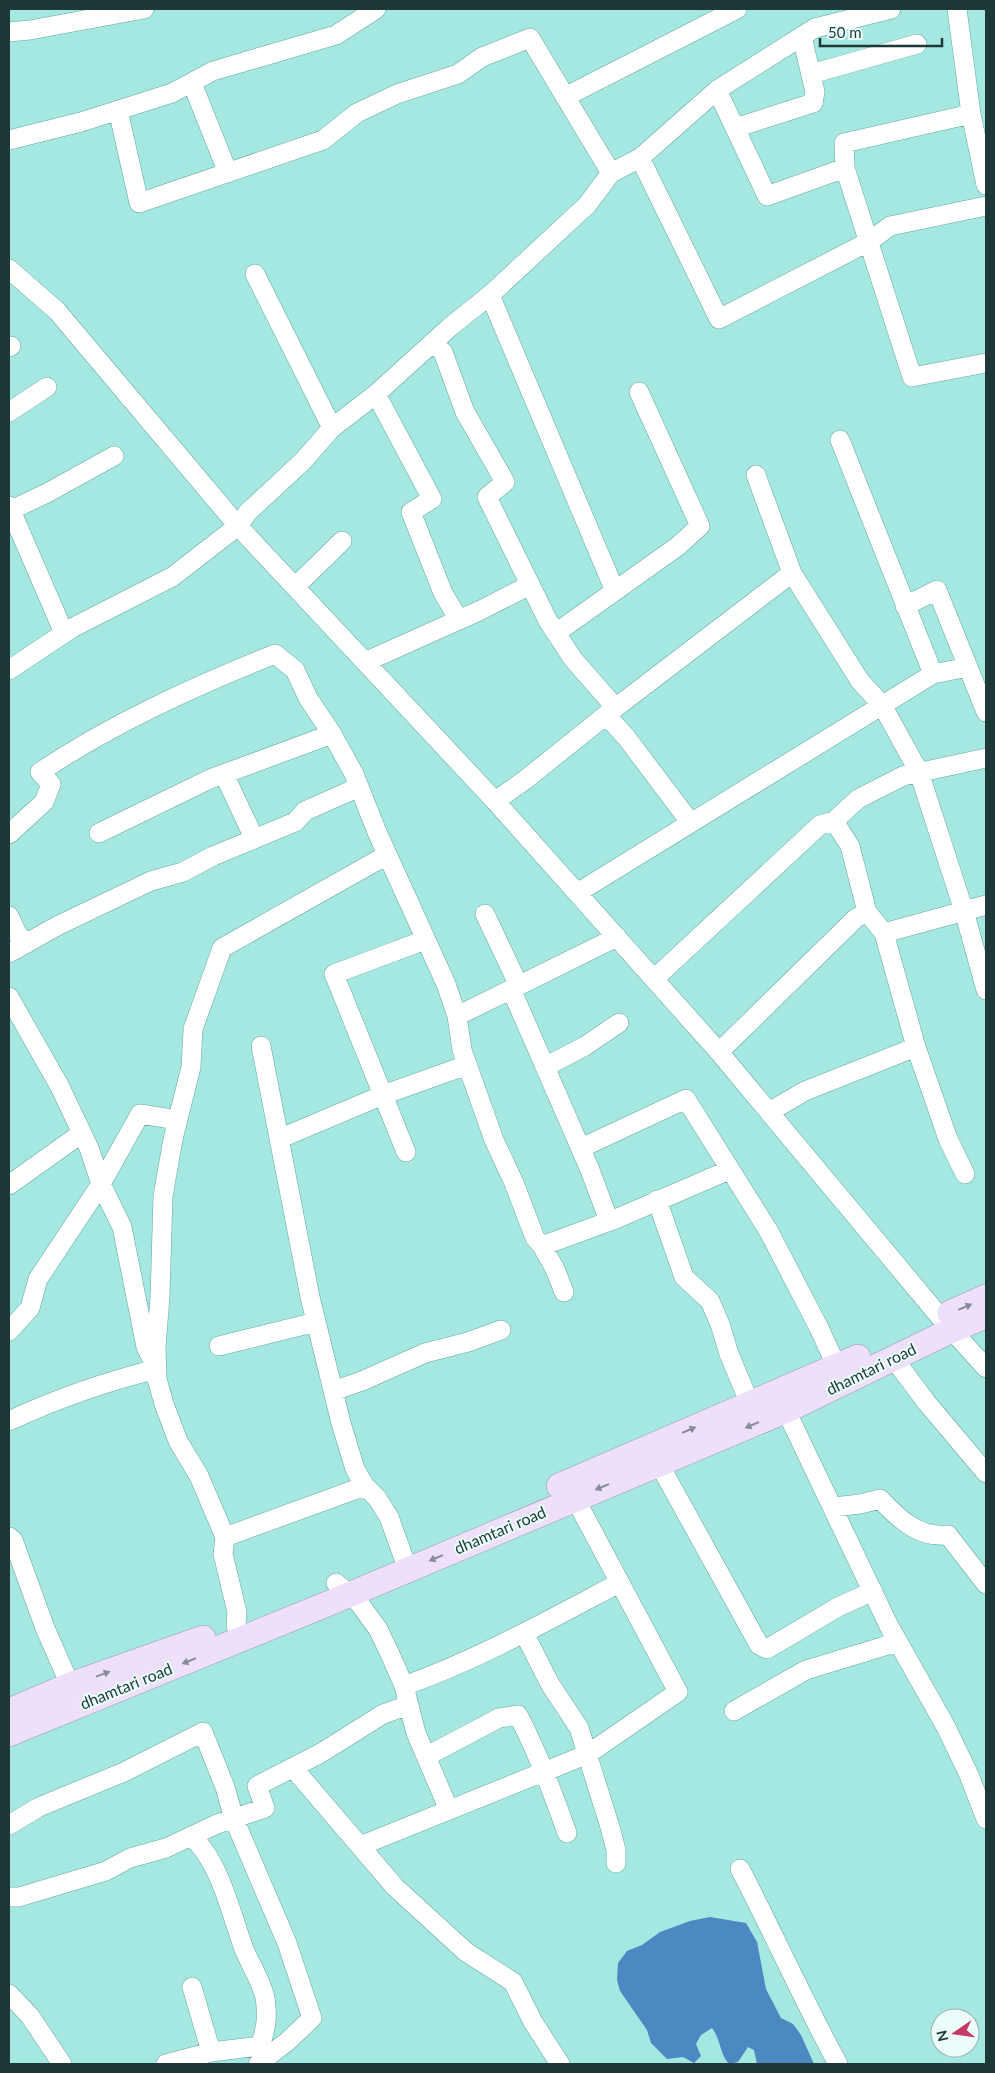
<svg xmlns="http://www.w3.org/2000/svg" width="995" height="2073" viewBox="0 0 995 2073" font-family="Lato,sans-serif">
  <rect width="100%" height="100%" fill="#a5e8e1"/>
  <path fill="#4c88c1" d="M710 1917 746 1923 757 1942 766 1989 781 2018 793 2024 801 2035 814 2064H757L754 2050 748 2047 738 2062 729 2064C720 2055 721 2040 712 2028L701 2035 696 2044 701 2056 694 2063 683 2057 667 2059 651 2043 647 2030 620 1991 617 1980 618 1963 627 1951 642 1945 660 1932 690 1921Z"/>
  <g fill="none" stroke-linecap="round" stroke-linejoin="round">
    <g stroke="#63a59f" stroke-width="20">
      <path id="minor" d="M957 9 971 114 986 185
        M9 32 30 30 144 9
        M811 74 917 44
        M192 83 228 173
        M717 90 767 196 845 168
        M565 97 737 9
        M118 110 139 203 323 140 357 113 397 94 458 74 482 57 530 38 611 173
        M971 114 844 143 845 168 912 377 986 363
        M735 128 813 103 815 92 802 37
        M9 140 81 122 172 93 213 71 336 35 376 9
        M640 158 719 319 870 241 890 226 986 206
        M9 269 57 311 238 526 495 801 719 1052 940 1317 986 1368
        M255 274 332 428
        M490 295 615 591
        M432 343 443 352 465 412 505 482 487 497 548 621 573 659 615 707
        M9 347 11 346
        M376 394 432 499 411 512 443 593 459 620
        M9 412 47 387
        M840 440 933 674
        M756 475 792 573 860 681 882 705 919 772 964 911 986 990
        M9 506 64 633
        M9 511 47 493 114 456
        M295 587 342 541
        M905 606 937 590 986 712
        M556 633 678 546 700 526 639 392
        M365 662 481 610 530 585
        M9 670 72 628 172 577 238 526 248 512 303 461 332 428 376 394 450 327 490 295 587 205 611 173 640 158 717 90 815 28 891 9
        M606 715 626 737 690 822
        M332 734 354 774 377 832 446 984 457 1016 462 1050 494 1140 514 1183 535 1238 542 1246 555 1269 564 1292
        M224 774 254 838
        M495 801 525 780 606 715 792 573
        M9 834 44 802 51 784 40 772C113 723 193 687 275 654L295 670 308 698 332 734 210 779 99 833
        M577 893 933 674 968 667
        M485 914 519 986
        M9 916 17 933 26 944
        M884 933 986 905
        M9 953 57 926 151 881 183 872 213 856 295 822 305 811 359 787
        M654 979 820 825 834 821
        M512 991 590 1170 609 1221
        M9 997 59 1085 89 1148 101 1184 122 1227 146 1347 157 1369C108 1381 54 1400 9 1421
        M457 1016 617 937
        M261 1046 310 1297 341 1423 355 1469 365 1486 377 1498 389 1517 408 1570
        M719 1052 856 918 867 912
        M545 1067 585 1046 619 1023
        M769 1112 805 1091 916 1047
        M281 1138 383 1095 467 1065
        M581 1148 686 1099 768 1230 819 1328 837 1367
        M406 1152 334 974 425 940
        M965 1174 948 1139 916 1047 884 933 867 912 850 846 834 821 858 799 903 776 986 758
        M9 1185 82 1133
        M657 1200 684 1277 710 1301 720 1324 729 1354 750 1404
        M542 1246 618 1218 729 1170
        M9 1331 30 1308 38 1279 101 1184 140 1114 178 1120
        M219 1346 316 1322
        M894 1359 927 1403 986 1473
        M333 1391 362 1381 425 1353 468 1342 501 1330
        M780 1398 889 1626 946 1727 969 1775 986 1819
        M653 1453 759 1645 767 1649 838 1607 873 1591
        M834 1507 860 1504 880 1499C899 1519 918 1538 948 1535L986 1584
        M9 1537 13 1540 45 1628 70 1685
        M225 1537 365 1486
        M336 1583 359 1603 378 1629 390 1654 404 1686 416 1733 449 1810
        M236 1626 237 1612 223 1554 225 1537 199 1476 178 1441 164 1404 157 1379 156 1347 160 1297 163 1196 173 1139 191 1067 193 1029 222 948 387 855
        M524 1633 550 1684 579 1728 610 1827 616 1850V1863
        M404 1686C479 1659 549 1620 619 1583
        M734 1711 806 1670 898 1642
        M427 1756 499 1718 518 1715C538 1753 553 1793 567 1833
        M294 1769 395 1887 466 1952 513 1982 533 2022 560 2064
        M9 1825 39 1807 124 1772 203 1732 225 1787 234 1819 287 1943 312 2018 288 2041 258 2064
        M360 1846 588 1754 678 1692 570 1489
        M740 1869C774 1934 803 2000 838 2064
        M9 1897H19L106 1871 130 1858 166 1848 217 1824 265 1808 257 1786 321 1753 383 1714 409 1705
        M192 1987 211 2052
        M9 1994 30 2016 62 2064
        M166 2064 211 2052 260 2046C266 2029 268 2016 265 1998 262 1982 250 1964 244 1949 231 1914 220 1861 191 1836"/>
    </g>
    <g stroke="#9d98b3" stroke-width="26">
      <path id="major" d="M950 1313 986 1297
        M559 1486 858 1357
        M9 1711 70 1685 203 1638
        M9 1734 332 1602 787 1410 952 1330 986 1316"/>
    </g>
    <use href="#minor" stroke="#fff" stroke-width="19"/>
    <use href="#major" stroke="#eee0fa" stroke-width="25"/>
  </g>
  <defs><path id="oneway-solid" d="M-6-.8H1V-3.2L6.5 0L1 3.2V.8H-6Z" transform="scale(1.25)"/></defs>
  <g fill="#868c98">
    <use href="#oneway-solid" transform="translate(965 1307) rotate(-23)"/>
    <use href="#oneway-solid" transform="translate(752 1425) rotate(157)"/>
    <use href="#oneway-solid" transform="translate(689 1430) rotate(-23)"/>
    <use href="#oneway-solid" transform="translate(602 1487) rotate(158)"/>
    <use href="#oneway-solid" transform="translate(436 1558) rotate(157)"/>
    <use href="#oneway-solid" transform="translate(189 1661) rotate(158)"/>
    <use href="#oneway-solid" transform="translate(103 1674) rotate(-20)"/>
  </g>
  <g text-anchor="middle" stroke-width="4" stroke-linejoin="round" paint-order="stroke">
    <g font-size="16" fill="#1d3836" stroke="#ebfefc">
      <text transform="translate(871 1369) rotate(-26)" y="6">dhamtari road</text>
      <text transform="translate(500 1530) rotate(-23)" y="6">dhamtari road</text>
      <text transform="translate(126 1686) rotate(-22)" y="6">dhamtari road</text>
    </g>
  </g>
  <rect width="995" height="2073" fill="none" stroke="#1d3836" stroke-width="20"/>
  <g transform="translate(955 2033) rotate(257)"><circle r="24" fill="#ebfefc" stroke="#99afad"/>
  <path d="M0-4L9 19L0 12L-9 19Z" fill="#c93a62"/>
  <text y="-8" font-size="14" font-weight="bold" text-anchor="middle" fill="#1d3836">N</text>
  </g>
  <path d="M820 38v8h122v-8" fill="none" stroke="#1d3836" stroke-width="2.5"/>
  <text x="828" y="38" font-size="15" fill="#1d3836" stroke="#ebfefc" stroke-width="4" paint-order="stroke">50 m</text>
</svg>
